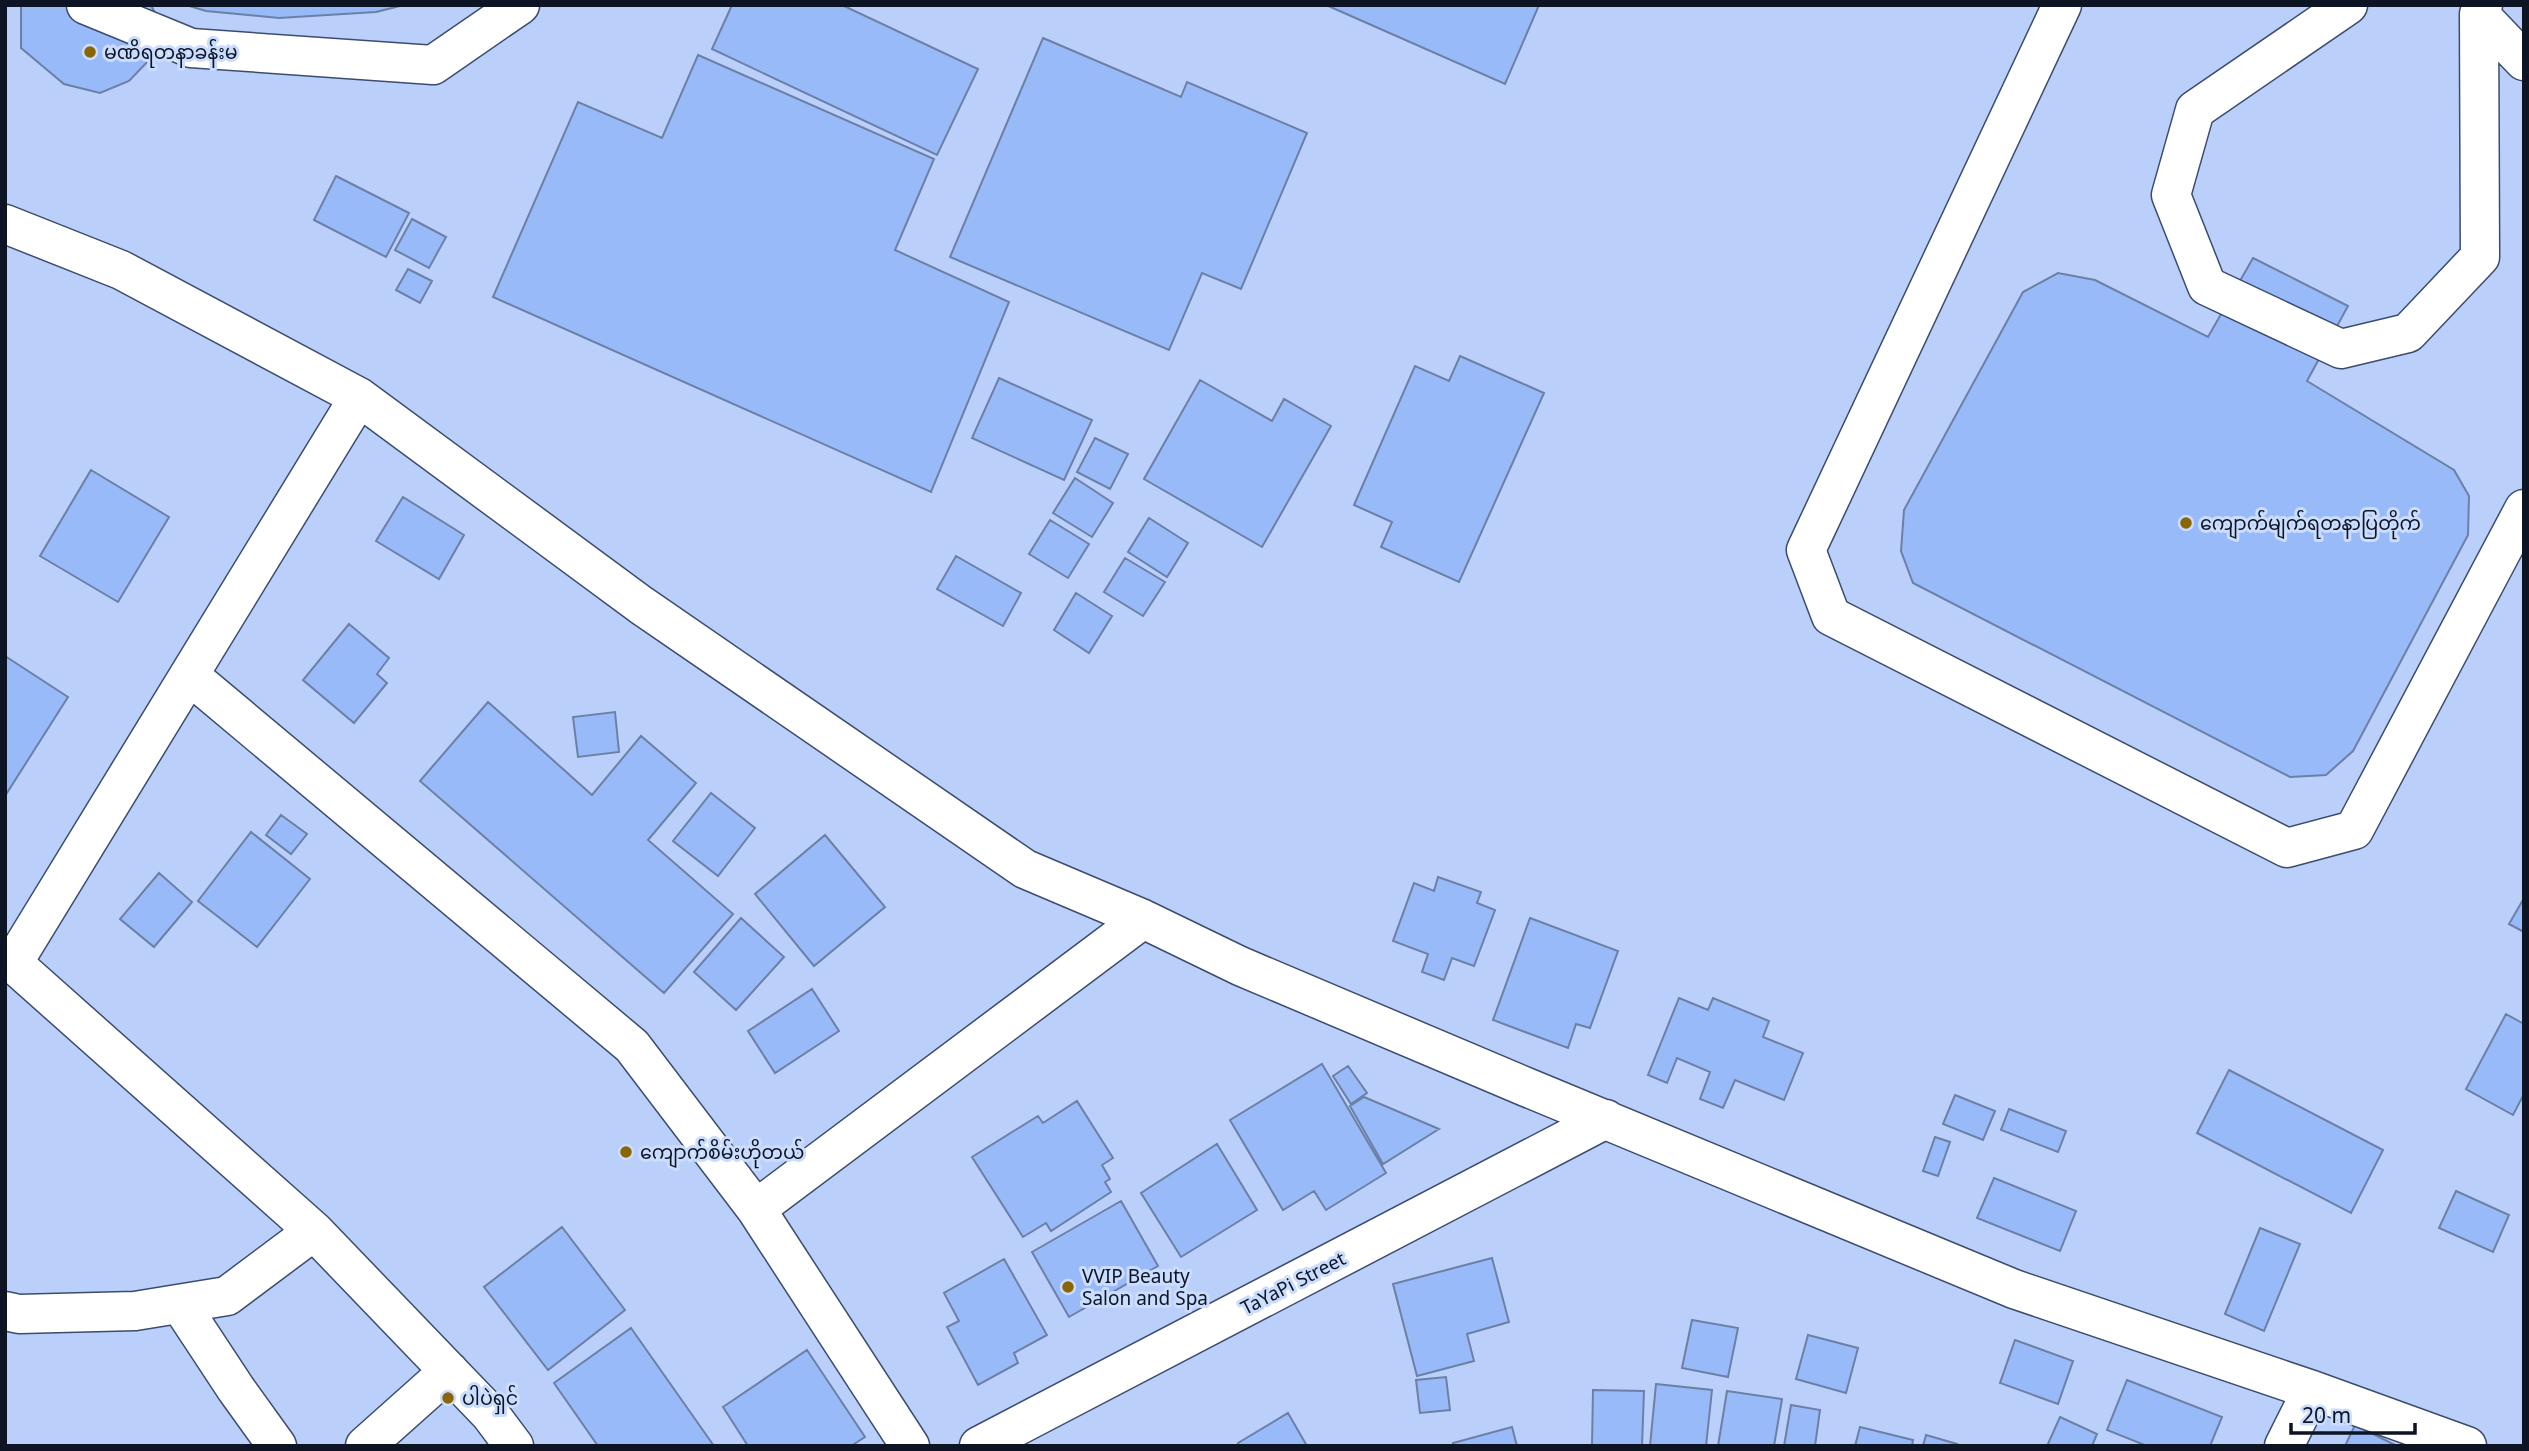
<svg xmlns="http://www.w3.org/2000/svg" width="2529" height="1451" viewBox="0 0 2529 1451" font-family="Georgia,'Noto Sans Myanmar',serif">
  <rect width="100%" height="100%" fill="#bad0fa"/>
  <path fill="#99baf8" stroke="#6c80a6" stroke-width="2" d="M21 5H151L161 25 153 56 129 81 100 93 64 84 21 48Z
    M186 5H404L376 12 279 18 206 11Z
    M732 5H842L978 69 937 155 712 49Z
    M1326 5H1539L1505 84Z
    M1043 38 1181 97 1187 82 1307 133 1241 289 1202 273 1169 350 950 257Z
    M698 55 934 159 895 250 1009 302 931 492 493 297 578 102 662 138Z
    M336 176 409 213 386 257 314 220Z
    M412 219 446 237 429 268 395 250Z
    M2253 258 2348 306 2307 381 2454 470 2469 496 2468 535 2353 751 2326 775 2290 777 1913 583 1901 551 1904 510 2023 292 2058 273 2095 280 2208 337Z
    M408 269 432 281 420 303 396 290Z
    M1460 356 1544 393 1459 582 1381 547 1392 522 1354 505 1415 366 1449 381Z
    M999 378 1092 420 1064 480 972 438Z
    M1200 380 1272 421 1284 399 1331 426 1262 547 1144 479Z
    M1095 438 1128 454 1110 489 1077 472Z
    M91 470 169 517 118 602 40 556Z
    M1075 478 1113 503 1092 537 1053 513Z
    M403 497 464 535 439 579 376 541Z
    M1149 518 1188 543 1167 577 1128 552Z
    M1050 520 1089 544 1068 578 1029 554Z
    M956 556 1021 593 1003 626 937 589Z
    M1125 558 1165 582 1143 616 1104 592Z
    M1076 593 1112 616 1089 653 1054 630Z
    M349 624 389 658 377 674 387 683 354 723 303 680Z
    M5 656 68 697 5 796Z
    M488 702 592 795 641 736 696 783 648 840 733 914 664 993 420 781Z
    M615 712 619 752 578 757 573 717Z
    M711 793 755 828 718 876 673 841Z
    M281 815 307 834 291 854 266 835Z
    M251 832 310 879 257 947 198 901Z
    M825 835 885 907 814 966 755 894Z
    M159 873 192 902 154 947 120 919Z
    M1438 877 1481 892 1477 903 1495 910 1474 966 1452 958 1444 980 1422 972 1428 954 1393 941 1414 883 1434 891Z
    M2524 898V932L2509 924Z
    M741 918 784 957 736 1010 694 972Z
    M1530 918 1618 951 1590 1028 1576 1024 1568 1048 1493 1020Z
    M812 989 839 1031 775 1073 748 1031Z
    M1679 998 1708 1010 1713 998 1769 1021 1763 1037 1803 1053 1784 1100 1735 1080 1723 1108 1700 1099 1710 1072 1677 1058 1667 1083 1648 1075Z
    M2506 1014 2524 1024V1094L2513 1115 2466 1089Z
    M1322 1064 1386 1173 1326 1210 1314 1191 1283 1210 1230 1120Z
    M1348 1066 1367 1093 1351 1104 1333 1076Z
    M2229 1070 2383 1150 2351 1213 2197 1133Z
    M1955 1095 1995 1111 1983 1140 1943 1124Z
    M1364 1097 1439 1129 1383 1164 1350 1106Z
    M1077 1101 1113 1158 1102 1165 1110 1179 1105 1182 1111 1192 1051 1231 1046 1223 1023 1237 972 1157 1038 1116 1043 1123Z
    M2009 1109 2066 1131 2058 1152 2001 1130Z
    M1935 1137 1950 1142 1938 1176 1923 1171Z
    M1217 1144 1257 1210 1181 1257 1141 1193Z
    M1994 1178 2076 1211 2060 1251 1977 1218Z
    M2456 1191 2509 1215 2493 1252 2439 1228Z
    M1121 1201 1158 1266 1069 1317 1032 1252Z
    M562 1227 625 1310 548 1370 484 1287Z
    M2260 1228 2300 1244 2264 1331 2225 1314Z
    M1492 1258 1509 1322 1467 1334 1474 1361 1417 1376 1393 1284Z
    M1004 1259 1047 1335 1014 1353 1018 1363 978 1385 947 1327 959 1321 944 1293Z
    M1692 1320 1738 1328 1728 1377 1682 1368Z
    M631 1328 714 1446H598L554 1383Z
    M1808 1335 1858 1348 1846 1393 1796 1379Z
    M2015 1340 2073 1361 2058 1404 2000 1383Z
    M807 1350 865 1437 851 1446H748L723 1407Z
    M1446 1377 1450 1410 1420 1413 1416 1380Z
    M2127 1380 2222 1417 2210 1446H2147L2107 1430Z
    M1656 1384 1712 1390 1706 1446H1650Z
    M1593 1390 1644 1391 1642 1446H1592Z
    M1727 1391 1782 1399 1774 1446H1718Z
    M1791 1405 1820 1410 1815 1446H1784Z
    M1288 1413 1307 1446H1240L1238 1443Z
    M2060 1417 2097 1434 2092 1446H2047Z
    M2355 1425 2397 1446H2345Z
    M1512 1427 1517 1446H1453V1443Z
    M1860 1427 1913 1440 1912 1446H1855Z
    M1926 1435 1957 1444 1956 1446H1923Z"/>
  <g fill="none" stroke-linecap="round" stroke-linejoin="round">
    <g stroke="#3b4c6f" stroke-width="41">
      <path id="minor" d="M86 5 191 48 433 65 520 5
        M2062 5 1806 550 1831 616 2287 848 2354 830 2524 509
        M2348 5 2195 110 2171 195 2207 286 2341 349 2408 333 2480 257 2479 14
        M2483 5 2479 14 2524 61
        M5 224 121 270 359 397 641 605 1025 869 1143 919 1240 966 1526 1087 2014 1289 2312 1390 2467 1446
        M189 675 632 1046 756 1209 910 1446
        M5 956 314 1231 490 1414 514 1446
        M13 963 359 397
        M756 1209 1143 919
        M180 1304 236 1389 277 1446
        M5 1311 19 1314 135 1311 227 1296 314 1231
        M365 1446 449 1371
        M979 1446 1606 1119
        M2284 1446 2312 1390"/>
    </g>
    <use href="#minor" stroke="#fff" stroke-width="38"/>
  </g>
  <g fill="#8a6503" stroke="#cbddff" stroke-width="2.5">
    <circle cx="90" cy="52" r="7"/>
    <circle cx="2186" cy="523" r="7"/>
    <circle cx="626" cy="1152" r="7"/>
    <circle cx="1068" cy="1287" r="7"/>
    <circle cx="448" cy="1398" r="7"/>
  </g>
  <g text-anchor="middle" stroke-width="6" stroke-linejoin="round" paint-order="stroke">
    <g font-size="19" fill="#0d1423" stroke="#cbddff" text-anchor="start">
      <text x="104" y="59">မဏိရတနာခန်းမ</text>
      <text x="2200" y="530">ကျောက်မျက်ရတနာပြတိုက်</text>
      <text x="640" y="1159">ကျောက်စိမ်းဟိုတယ်</text>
      <text x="1082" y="1283">VVIP Beauty<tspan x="1082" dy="22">Salon and Spa</tspan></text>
      <text x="462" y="1405">ပါပဲရှင်</text>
    </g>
    <g font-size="19" fill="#0d1423" stroke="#cbddff">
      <text transform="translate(1293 1283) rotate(-27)" y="7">TaYaPi Street</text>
    </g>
  </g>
  <rect width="2529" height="1451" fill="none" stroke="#0d1423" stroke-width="14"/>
  <path d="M2291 1423v10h124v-10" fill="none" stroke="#0d1423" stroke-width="3.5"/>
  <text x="2302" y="1423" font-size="21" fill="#0d1423" stroke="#cbddff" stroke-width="5" paint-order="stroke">20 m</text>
</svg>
